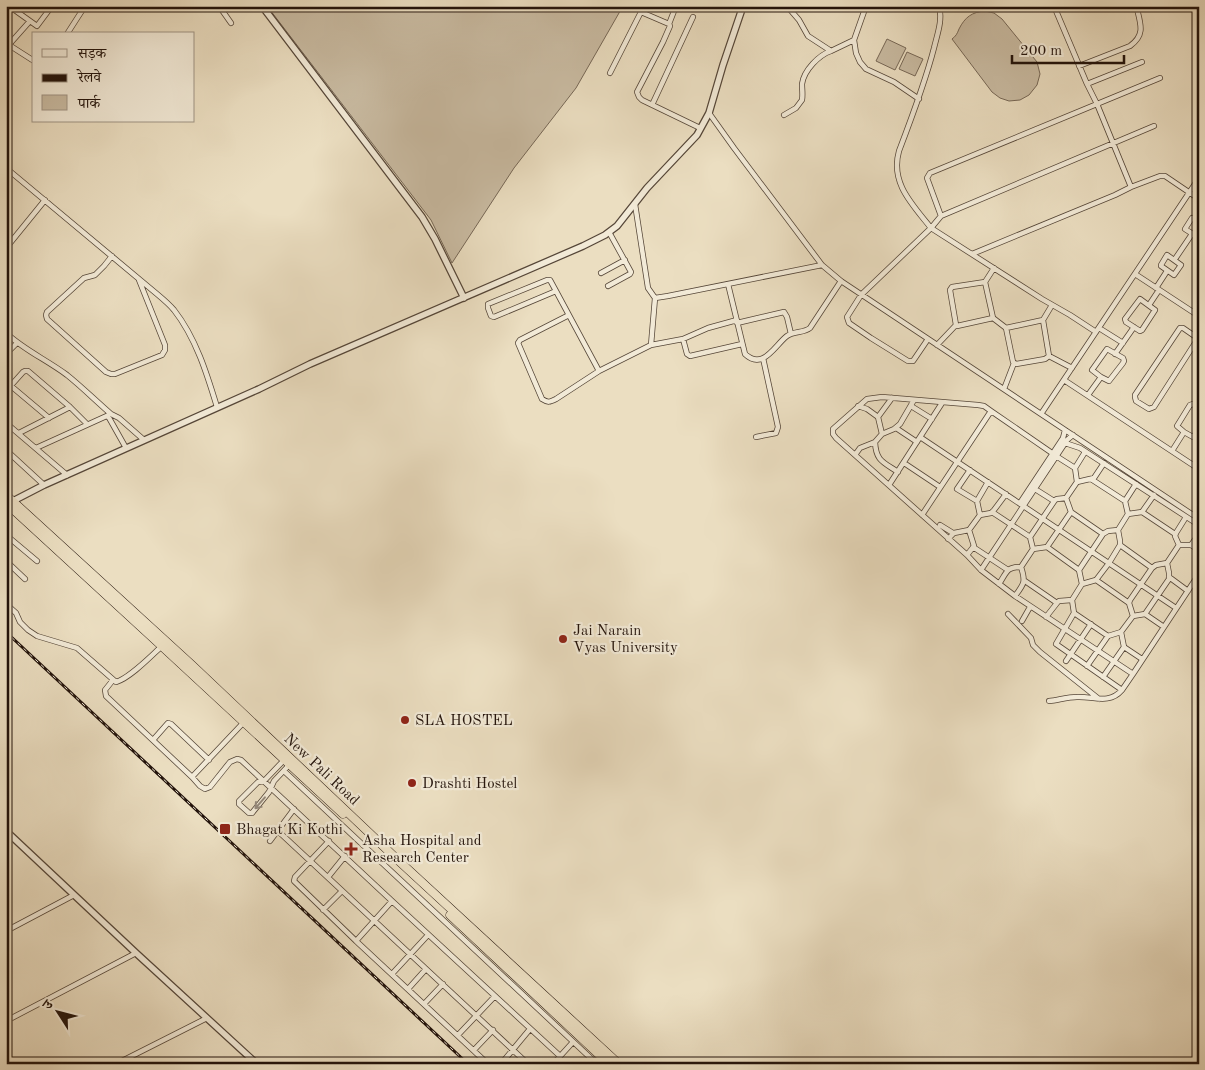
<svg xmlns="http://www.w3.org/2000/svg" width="1205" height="1070" viewBox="0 0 1205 1070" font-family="'Old Standard TT','Noto Serif Devanagari',serif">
  <rect width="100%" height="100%" fill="#ebdec1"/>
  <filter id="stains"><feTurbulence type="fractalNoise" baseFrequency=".004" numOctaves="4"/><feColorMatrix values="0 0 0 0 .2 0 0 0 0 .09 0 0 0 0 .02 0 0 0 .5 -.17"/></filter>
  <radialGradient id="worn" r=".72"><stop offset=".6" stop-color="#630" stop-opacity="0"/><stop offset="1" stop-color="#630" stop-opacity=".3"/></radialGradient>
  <path fill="#c9bba2" stroke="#766756" d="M267 6H623L576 88 514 168 452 263 431 220Z
    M985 11 994 13 1002 19 1037 62 1040 74 1037 85 1029 95 1020 100 1009 101 1000 98 992 92 952 39C956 36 957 34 959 29 965 17 972 12 985 11Z
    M887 39 906 48 895 70 876 61Z
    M907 52 923 59 915 76 899 69Z"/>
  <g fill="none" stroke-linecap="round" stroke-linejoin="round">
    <g stroke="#554638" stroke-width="6">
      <path id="minor" d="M219 6 231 23
        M787 6 799 20 808 36 831 51 854 40
        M866 6 854 40 856 53 860 62 866 69 894 82 919 99
        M1054 6 1087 84 1097 104 1160 78
        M641 12 669 24 670 26 663 42 637 92 639 97 642 100 700 128
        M30 21 37 26 52 6
        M669 24 676 6
        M67 34 85 6
        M9 45 34 61
        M6 48 30 21 9 6
        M1079 66 1130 46C1145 35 1141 25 1137 9
        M610 73 644 6
        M1087 84 1142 62
        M652 105 693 17
        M709 113 734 148 822 265 841 281 1199 519
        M784 115 796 108 802 100C803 95 802 89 802 84 804 70 819 55 831 51
        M6 168 157 294C163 299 169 304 174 310 196 338 207 374 217 407
        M635 204 648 288 655 298 668 296 822 265
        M941 216 927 178 930 173 1097 104 1131 187
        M1199 222 1192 218 1185 229 1199 238
        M6 248 45 200
        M972 254 1115 195 1131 187 1160 176H1165L1199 199
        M1167 255 1181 265 1174 275 1161 266V265Z
        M112 256 104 266 95 275 84 278 47 312 46 315 47 319 106 372 111 374H115L162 355 165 350V345L139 280
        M1175 259 1192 234
        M994 268 985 282 952 287 950 290 956 325 957 326 993 318 1006 328 1043 320 1052 305
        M601 273 625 260
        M1135 274 1199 316
        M547 280H550L556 291 494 317 491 316 488 308V304Z
        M985 282 993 318
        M728 284 745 354C763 371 775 345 787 336 794 331 804 333 810 328L841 281
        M608 286 630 274 631 272 609 232
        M1156 288 1167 271
        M1199 289V291
        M556 291 599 371
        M1140 299 1155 310 1142 330 1140 331 1126 322 1125 319Z
        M1149 305 1159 290
        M1195 313 1199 307
        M569 315 520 340 518 343 542 399C548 403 550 402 556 399L599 371 651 345 655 298
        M737 323 784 312 787 317 791 334
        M1006 328 1013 362 1016 364 1045 359 1049 356 1043 320
        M1099 328 1123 343
        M1180 328H1183L1196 337 1197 340 1154 407 1149 409 1136 401 1135 397V395Z
        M1096 332 1070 315 1042 299 931 228 941 216 1154 126
        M6 333C24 350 47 360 67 375 82 387 96 401 111 414L119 418 144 440
        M683 339 687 354 690 356 742 344
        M928 339 913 361H908L871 338 849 323 847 317 861 295 931 228C912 204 890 183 899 151 912 117 925 83 934 48 937 35 943 20 939 6
        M651 345 683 339 708 328 737 320
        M937 345 956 325
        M1107 349 1123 358 1124 361 1123 363 1109 381 1101 377 1092 370Z
        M6 354 17 343
        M1115 354 1134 327
        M1049 356 1072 368
        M1064 380 1199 469
        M11 386 49 418
        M1004 389 1014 363
        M6 391 23 372 25 371H28L70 407 87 424
        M1088 395 1101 377
        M858 406 867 409 878 417 882 434
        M911 406 932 419
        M1199 407 1193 404 1190 405 1177 426 1184 432 1193 437 1199 430
        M1041 414 1199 178
        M108 416 126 448
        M878 417 892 398
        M6 423 67 475
        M896 428 917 442
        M19 433 70 407
        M756 437 776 433 778 427 763 358
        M920 437 1176 608
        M875 442C876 461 883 462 898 472
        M1065 443 1080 448 1199 525
        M36 448 111 414
        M6 450 44 485
        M1172 451 1184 432
        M1052 453 991 411 984 406 978 405 882 397 867 399 833 429V434L836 438 967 555 981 570 1015 596 1133 674 1199 574
        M855 455 860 448 875 442 882 434 894 429 900 424 914 400
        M1056 456 1075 468
        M904 463 940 487
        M970 470 957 489 977 501
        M1091 479 1125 501
        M1077 482 1094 478 1104 463
        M889 485 942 403
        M1035 489 1054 501
        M1020 503 1063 438 1065 430
        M992 512 1030 537
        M1071 512 1103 534
        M1142 512 1175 534
        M1128 514 1125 501 1136 484
        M922 515 991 411
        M980 515 977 501 988 482
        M940 525 953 533
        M6 535 37 561
        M948 539 954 533 969 530 980 515 991 513 994 510 1006 494
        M1120 545 1152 568
        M1179 545 1175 536 1176 533 1186 517
        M1191 545 1199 550
        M973 547 1008 570
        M1047 547 1079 570
        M1033 549 1047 547 1071 512 1066 498 1077 482 1075 468 1085 452
        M967 555 974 546 969 530
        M6 561 25 579
        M1021 567 1033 549 1030 537 1055 500 1057 499 1066 498
        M981 570 1067 440 1073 435
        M1169 577 1188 591
        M1096 580 1129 603
        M1025 581 1057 603 1059 601 1072 600
        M999 584C1007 572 1006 567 1021 567
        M1082 584 1079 570 1103 534 1108 531 1118 530
        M1015 596C1024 584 1026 582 1021 567
        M6 604 16 613 20 622 28 630 37 636 77 648 116 682C130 678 151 656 162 646
        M1074 613 1108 636
        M1008 614 1031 638 1033 645 1040 652 1099 699
        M1145 614 1164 627
        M1133 616 1129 603 1130 600 1152 568 1156 565 1167 563
        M1046 617 1057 603
        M1022 621 1030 607
        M1124 647 1142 659
        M1066 661 1091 624
        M1087 666 1108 636 1121 632
        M1133 674 1122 690 1056 644 1074 613 1072 600 1082 584 1096 580 1109 563 1120 545V541L1118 530 1128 514 1142 512 1154 495
        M1103 677 1124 647 1121 632 1133 616 1145 614 1169 579V573L1167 563 1179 545H1191L1199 534
        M113 680 105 690 106 696 192 777 200 786 205 789 210 787 230 762 237 759 241 760 392 901
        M1049 701C1058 700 1068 697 1077 697 1093 696 1109 705 1122 690
        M153 740 168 723 171 724 209 760
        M286 758 264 781 258 782 239 801V804L249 813H252L269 792 274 781 291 763
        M284 771 597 1064
        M192 777 244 722
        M278 831 528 1064
        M270 841 294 809
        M329 841 295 877 294 881 356 941
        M328 877 345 856
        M323 910 342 891
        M6 931 74 895
        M392 974 428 935
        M408 989 426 969
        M424 1004 443 984
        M6 1021 136 953
        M458 1035 495 996
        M474 1050 493 1030
        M116 1064 207 1018
        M488 1064 356 941 392 901 560 1056
        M501 1064 530 1029
        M553 1064 573 1042"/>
    </g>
    <g stroke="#554638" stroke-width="8">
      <path id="tertiary" d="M262 6 422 217 435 239 464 298
        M13 501 44 485 259 389 310 364 583 246 605 235 617 226 647 188 697 135 709 113 723 65 743 6
        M6 831 136 953 257 1064"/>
    </g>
    <g stroke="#23130b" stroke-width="9">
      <path id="trunk" d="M6 495 192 665 400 862 619 1064
        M6 503 154 639 343 814
        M450 915 609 1064"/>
    </g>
    <use href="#minor" stroke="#f2ead7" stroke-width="4.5"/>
    <use href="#tertiary" stroke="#f2ead7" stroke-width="5.5"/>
    <use href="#trunk" stroke="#ebdec1" stroke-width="8"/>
    <g stroke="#23130b" stroke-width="3">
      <path id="rail" d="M6 632 468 1064"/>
    </g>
    <use href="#rail" stroke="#f2ead7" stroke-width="1" stroke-dasharray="4" stroke-linecap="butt"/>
  </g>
  <defs><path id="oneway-shaft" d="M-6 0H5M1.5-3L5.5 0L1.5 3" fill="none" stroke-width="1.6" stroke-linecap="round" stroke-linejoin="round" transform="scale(1.25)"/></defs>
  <use stroke="#95897b" href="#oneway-shaft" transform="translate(260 803) rotate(131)"/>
  <g fill="#8f2418" stroke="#f2ead7" stroke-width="2">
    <circle cx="563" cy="639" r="5"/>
    <circle cx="405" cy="720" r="5"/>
    <circle cx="412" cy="783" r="5"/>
    <rect x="219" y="823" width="12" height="12" rx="2.5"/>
    <path d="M348.5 841.5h5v5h5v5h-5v5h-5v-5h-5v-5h5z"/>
  </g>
  <g text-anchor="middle" stroke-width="4.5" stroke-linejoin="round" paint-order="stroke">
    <g font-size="15" fill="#23130b" stroke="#f2ead7" text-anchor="start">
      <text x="573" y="635">Jai Narain<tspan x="573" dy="17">Vyas University</tspan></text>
      <text x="415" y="725">SLA HOSTEL</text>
      <text x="422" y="788">Drashti Hostel</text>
      <text x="236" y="834">Bhagat Ki Kothi</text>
      <text x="362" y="845">Asha Hospital and<tspan x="362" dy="17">Research Center</tspan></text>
    </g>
    <g font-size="15" fill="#23130b" stroke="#f2ead7">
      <text transform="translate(322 769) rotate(43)" y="5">New Pali Road</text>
    </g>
  </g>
  <rect width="1205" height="1070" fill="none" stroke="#ebdec1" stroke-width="25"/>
  <rect x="8" y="8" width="1190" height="1055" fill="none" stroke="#23130b" stroke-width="2.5"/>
  <rect x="12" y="12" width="1180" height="1045" fill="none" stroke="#23130b"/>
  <rect x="32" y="32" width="162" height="90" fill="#f2ead7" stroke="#9f9485"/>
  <rect x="42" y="49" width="25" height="8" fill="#f2ead7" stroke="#9f9485"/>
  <text x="78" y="58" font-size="15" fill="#23130b">सड़क</text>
  <rect x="42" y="74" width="25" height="8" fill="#23130b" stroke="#9f9485"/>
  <text x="78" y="82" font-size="15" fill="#23130b">रेलवे</text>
  <rect x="42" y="95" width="25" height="15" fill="#c9bba2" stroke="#9f9485"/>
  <text x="78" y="108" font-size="15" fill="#23130b">पार्क</text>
  <g transform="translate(58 1012) rotate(306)" stroke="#f2ead7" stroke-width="4" paint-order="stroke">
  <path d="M0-4L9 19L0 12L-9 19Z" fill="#23130b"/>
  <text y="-8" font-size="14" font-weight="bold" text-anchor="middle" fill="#23130b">उ</text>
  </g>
  <path d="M1012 55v8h112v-8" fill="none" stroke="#23130b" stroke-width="2.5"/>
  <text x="1020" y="55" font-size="15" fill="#23130b" stroke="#f2ead7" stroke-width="4" paint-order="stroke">200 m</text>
  <rect width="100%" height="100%" filter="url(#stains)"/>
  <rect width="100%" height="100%" fill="url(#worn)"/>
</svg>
